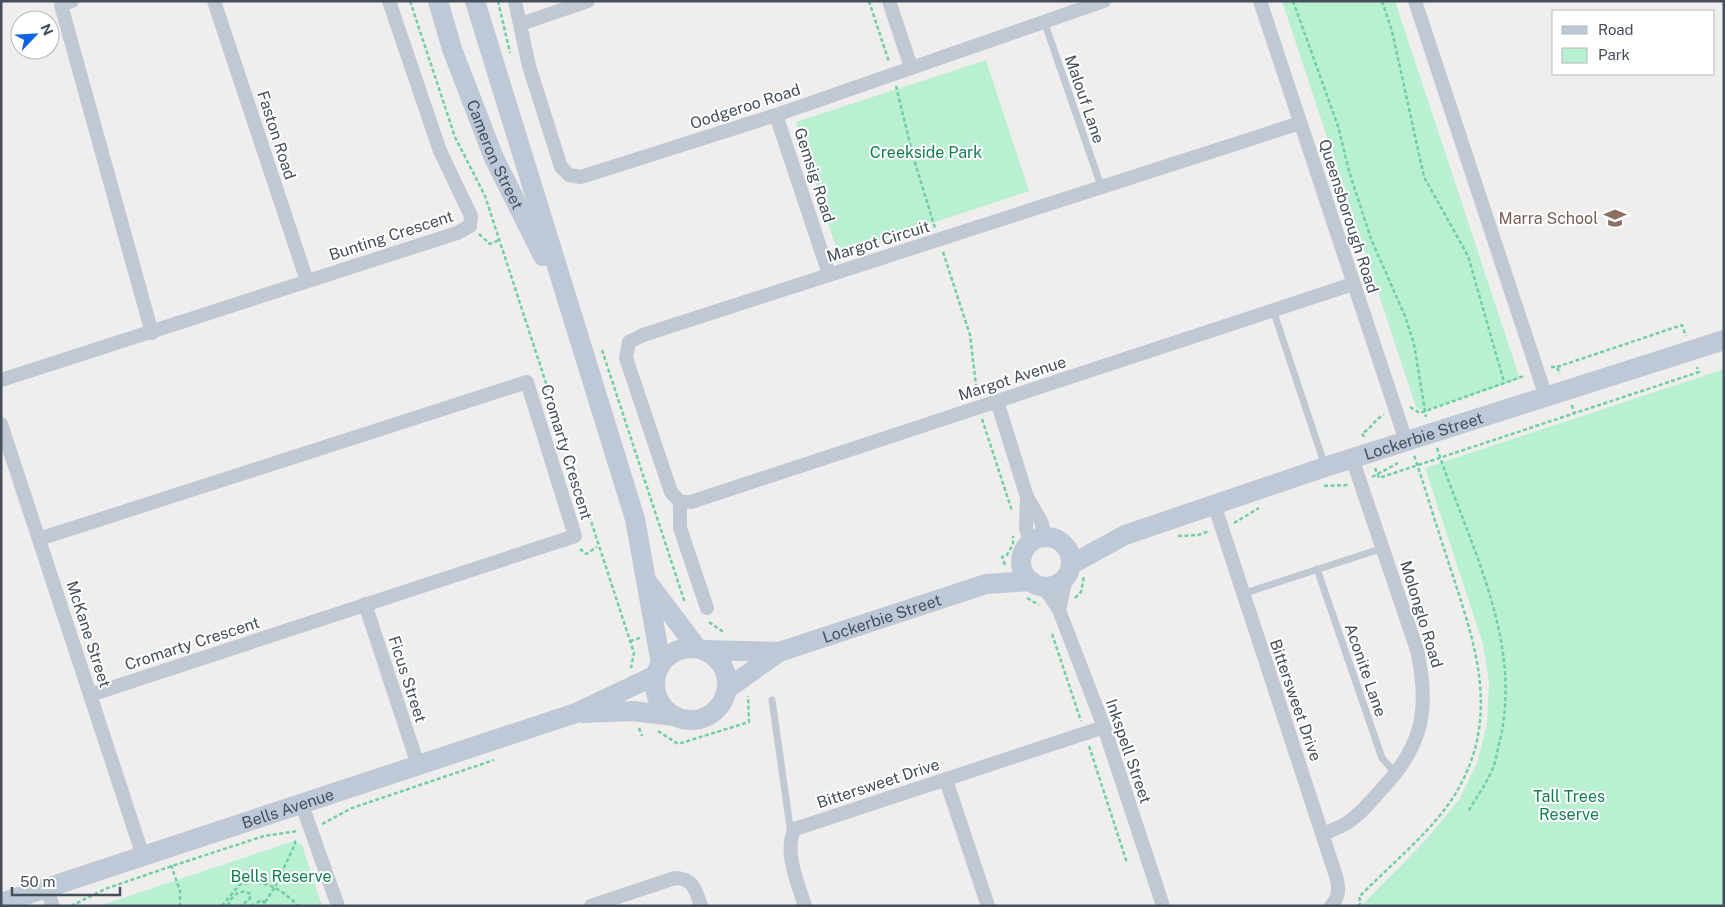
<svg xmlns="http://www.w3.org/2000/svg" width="1725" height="907" viewBox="0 0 1725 907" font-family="'Public Sans',sans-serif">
  <rect width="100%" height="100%" fill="#f0eded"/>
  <path fill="#b8f0d1" d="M1282 1H1395L1520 379 1424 411 1416 407Z
    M986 60 1029 191 838 254 796 122Z
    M1724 369V906H1361L1423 843 1459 800 1477 763 1487 724 1489 683 1483 644 1425 468Z
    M294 841 302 845 322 906H99Z"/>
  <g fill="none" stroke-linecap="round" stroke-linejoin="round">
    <path stroke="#6fd0a5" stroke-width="2.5" stroke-dasharray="4 2.5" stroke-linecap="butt" d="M410 1 455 137 485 196 634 653 631 668
      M498 1 510 53
      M869 1 889 62
      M1293 1 1338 126 1349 171 1371 239 1405 316 1414 344 1426 417
      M1382 1 1392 31 1424 177 1468 256 1504 382
      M896 86 913 156 935 228
      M479 234 490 244 499 240
      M943 252 970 335 977 394
      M602 350 685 603
      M1551 367H1557L1560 374
      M1557 367 1682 325 1686 336
      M1572 405 1574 413
      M1410 407 1420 413 1524 376
      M982 419 1012 511
      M1364 437 1362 433C1372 429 1374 419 1384 415
      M1437 448C1468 543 1525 642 1499 744 1497 752 1496 762 1492 770 1486 784 1476 798 1468 812
      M1375 468 1379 478 1699 372 1697 367
      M1372 477 1398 463
      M1324 486 1348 485
      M1234 523 1259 508
      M1178 536 1198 535 1209 531
      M580 549 586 554 597 547
      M1005 565 1002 557 1007 555 1013 544V536
      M1027 598 1039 605
      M1075 598 1081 592 1084 576
      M709 622 725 633
      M1052 634 1081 721
      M630 641 640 638
      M639 728 642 736
      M658 731 678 744 749 722 748 696
      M1089 746 1127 863
      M322 824 352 808 494 760
      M171 865 180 891V906
      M265 902 275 887 295 844V838
      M71 906 105 889 172 866 264 836 298 831
      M222 906 239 885C263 878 281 888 298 906
      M228 906C231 895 241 888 251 894L249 900 239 906
      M251 906 262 900 267 906
      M1358 906 1361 903 1359 897C1390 865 1436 828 1457 791 1502 714 1474 641 1449 564 1437 528 1426 491 1414 455"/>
    <path stroke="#bfc8d3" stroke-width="7" d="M1044 21 1101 186
      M1273 310 1325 466
      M1317 569 1382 758 1396 774
      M1242 594 1383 548
      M772 700 791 834"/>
    <path stroke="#bfc8d3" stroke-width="14" d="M72 1 61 5 152 333
      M214 1 307 281
      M515 1 529 66 561 167 569 175 581 177 776 115 1104 1
      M889 1 911 67
      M1260 1 1406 441
      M1415 1 1546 397
      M521 24 588 1
      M776 115 829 274
      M1 380 457 233 470 226 471 216 440 151 389 1
      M997 401 1027 497 1041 521 1045 536
      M1 424 143 856
      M1027 498 1026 528 1030 543
      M680 502 671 492 626 358 629 342 643 335 1300 123
      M680 502H691L1353 284
      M680 502V528L707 608
      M1214 504 1336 876C1339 888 1340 896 1331 906
      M39 539 527 382 575 536 90 695
      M1044 587 1059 610 1104 727 1163 906
      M365 604 418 765
      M1059 610 1066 578
      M946 780 988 906
      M301 802 338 906
      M1324 834C1331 830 1339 828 1345 824 1359 816 1370 802 1381 790 1423 746 1430 709 1417 650L1352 458
      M46 888 53 906
      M591 906 675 878C693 878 696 890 701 906
      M805 906C798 884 783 850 795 829L1104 727"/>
    <g stroke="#bec9d7" stroke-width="20">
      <path id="s1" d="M438 1 452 49 494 158 543 256"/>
      <path d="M475 1 635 519 661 664"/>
      <circle cx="1046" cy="562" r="25"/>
      <path id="s2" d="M1072 564 1125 535 1325 467 1724 340"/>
      <path d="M648 583 697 648"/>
      <circle cx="691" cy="684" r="36"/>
      <path d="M705 650 779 652"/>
      <path id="s3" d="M727 689 779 652 986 584 1031 581"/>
      <path d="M583 713 632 711 675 716"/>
      <path id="s4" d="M1 903 576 713 656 675"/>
    </g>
  </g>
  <defs>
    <g id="school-bare" transform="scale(1.725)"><path d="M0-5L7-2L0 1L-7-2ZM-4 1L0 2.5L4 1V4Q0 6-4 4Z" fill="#8d6e63" stroke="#fff" stroke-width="2.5" paint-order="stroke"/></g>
  </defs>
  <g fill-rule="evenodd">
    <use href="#school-bare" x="1615" y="218"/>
  </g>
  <g text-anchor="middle" stroke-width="4" stroke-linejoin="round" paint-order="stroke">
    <g font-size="16" fill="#444f5b" stroke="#fff">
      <text transform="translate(1085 99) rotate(71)" y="6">Malouf Lane</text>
      <text transform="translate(745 106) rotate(-18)" y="6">Oodgeroo Road</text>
      <text transform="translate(277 135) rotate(72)" y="6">Faston Road</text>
      <text dy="6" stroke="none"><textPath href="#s1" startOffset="164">Cameron Street</textPath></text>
      <text transform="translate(815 175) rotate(72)" y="6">Gemsig Road</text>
      <text transform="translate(1349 216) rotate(72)" y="6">Queensborough Road</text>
      <text transform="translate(391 235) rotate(-18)" y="6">Bunting Crescent</text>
      <text transform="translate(878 241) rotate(-17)" y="6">Margot Circuit</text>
      <text transform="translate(1012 378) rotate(-18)" y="6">Margot Avenue</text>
      <text dy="6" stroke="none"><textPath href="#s2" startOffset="375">Lockerbie Street</textPath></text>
      <text transform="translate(567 452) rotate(73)" y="6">Cromarty Crescent</text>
      <text transform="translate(1422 614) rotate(73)" y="6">Molonglo Road</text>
      <text dy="6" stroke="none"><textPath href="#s3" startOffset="172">Lockerbie Street</textPath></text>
      <text transform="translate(89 634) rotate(72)" y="6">McKane Street</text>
      <text transform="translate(192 643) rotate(-18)" y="6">Cromarty Crescent</text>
      <text transform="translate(1366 670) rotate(71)" y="6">Aconite Lane</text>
      <text transform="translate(408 679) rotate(72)" y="6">Ficus Street</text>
      <text transform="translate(1296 700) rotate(71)" y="6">Bittersweet Drive</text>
      <text transform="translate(1129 751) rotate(71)" y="6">Inkspell Street</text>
      <text transform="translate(878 783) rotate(-18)" y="6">Bittersweet Drive</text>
      <text dy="6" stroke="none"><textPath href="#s4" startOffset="302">Bells Avenue</textPath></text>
    </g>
    <g font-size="16" fill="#127f4e" stroke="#fff">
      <text x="926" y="158">Creekside Park</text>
      <text x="1569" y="802">Tall Trees<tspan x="1569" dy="18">Reserve</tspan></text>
      <text x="281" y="882">Bells Reserve</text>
    </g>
    <g font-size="16" fill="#785e54" stroke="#fff" text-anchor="end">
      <text x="1598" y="224">Marra School</text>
    </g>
  </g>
  <rect width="1725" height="907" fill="none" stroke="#444f5b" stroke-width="5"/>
  <rect x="1552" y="10" width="162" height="65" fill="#ffffff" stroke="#b4b9bd"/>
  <rect x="1562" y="26" width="25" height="8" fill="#bec9d7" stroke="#b4b9bd"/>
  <text x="1598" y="35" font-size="15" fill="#444f5b">Road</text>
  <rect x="1562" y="48" width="25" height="15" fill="#b8f0d1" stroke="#b4b9bd"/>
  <text x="1598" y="60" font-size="15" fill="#444f5b">Park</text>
  <g transform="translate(35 35) rotate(65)"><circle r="24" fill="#ffffff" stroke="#b4b9bd"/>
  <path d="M0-4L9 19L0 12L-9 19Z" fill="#1163e6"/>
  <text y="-8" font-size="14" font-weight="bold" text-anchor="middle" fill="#444f5b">N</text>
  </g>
  <path d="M12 887v8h108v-8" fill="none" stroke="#444f5b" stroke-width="2.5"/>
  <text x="20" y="887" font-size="15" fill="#444f5b" stroke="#ffffff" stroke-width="4" paint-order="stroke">50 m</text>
</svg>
